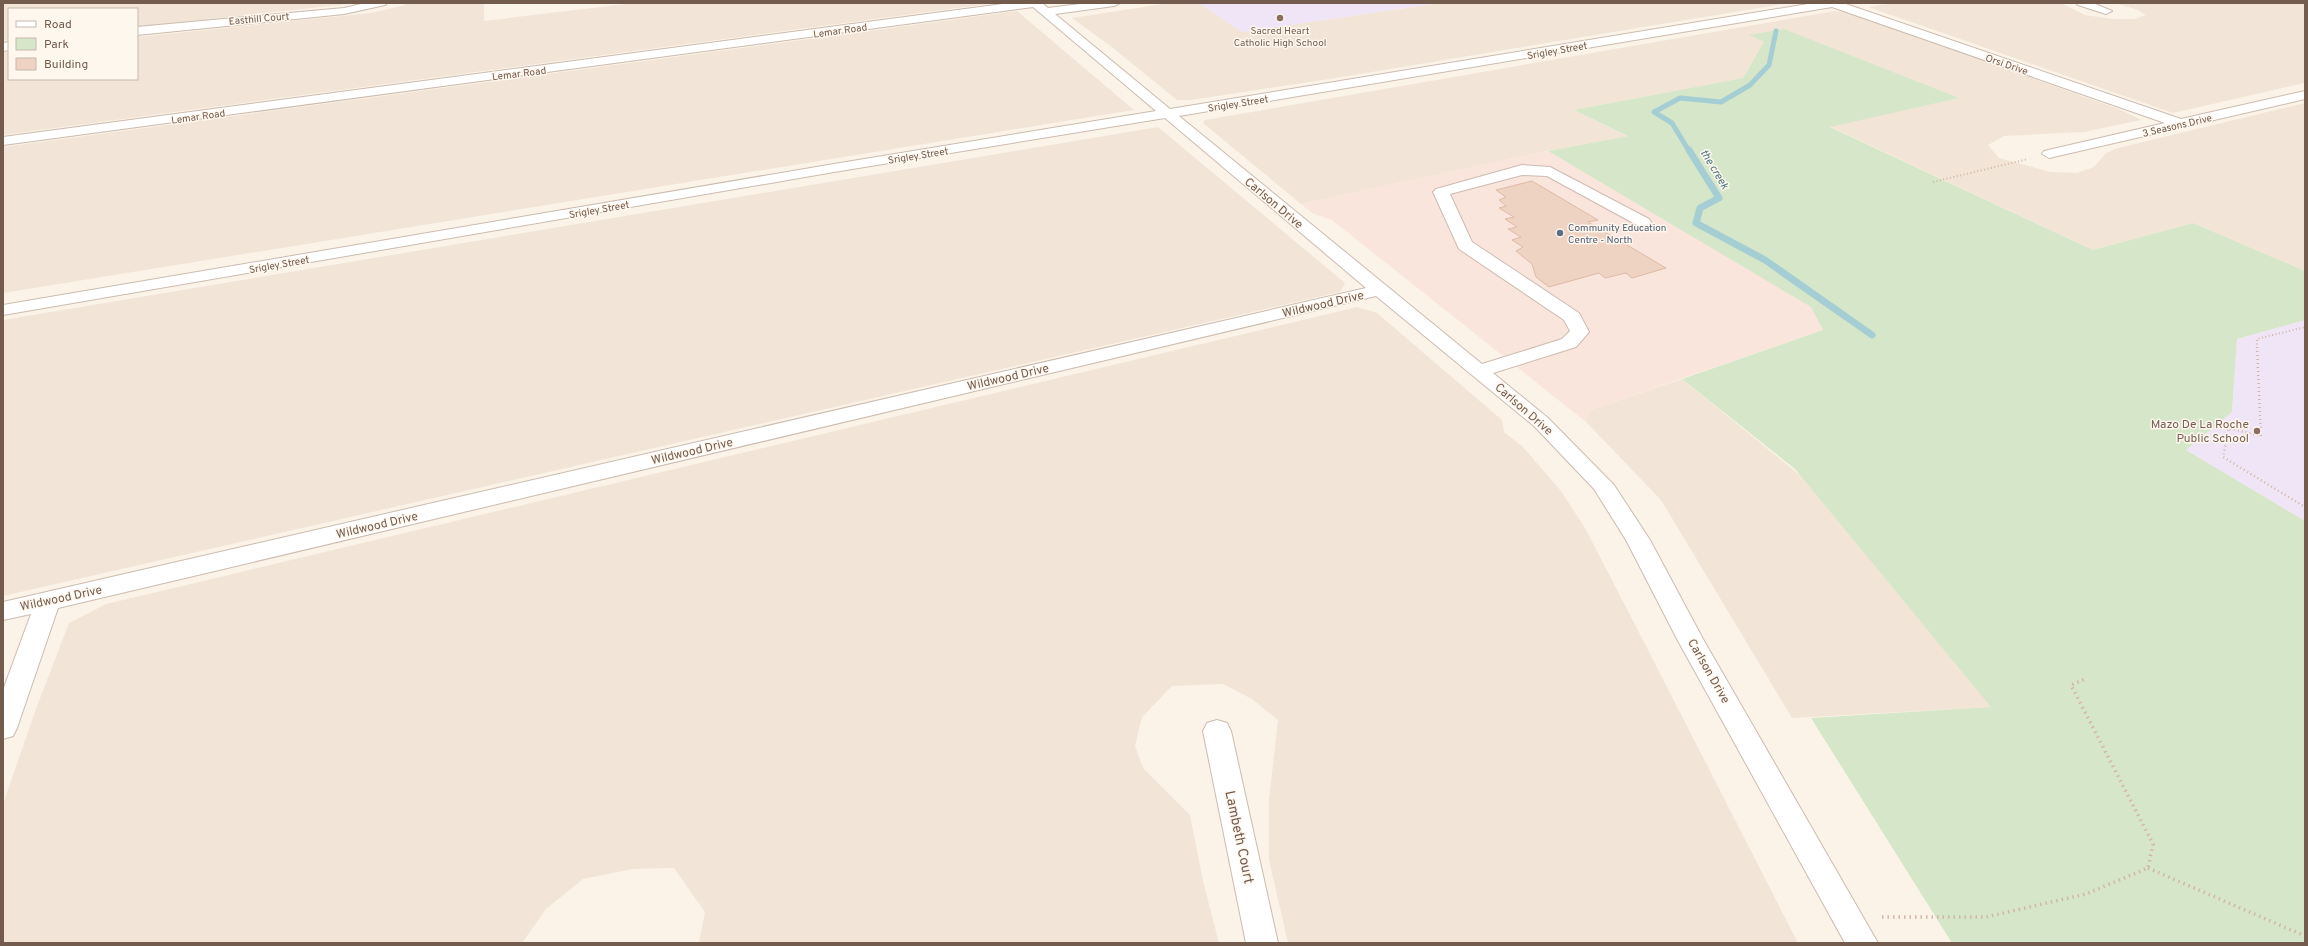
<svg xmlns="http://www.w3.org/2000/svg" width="2308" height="946" viewBox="0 0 2308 946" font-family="Overpass,sans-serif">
  <rect width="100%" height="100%" fill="#fbf3e8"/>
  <path fill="#f2e5d7" d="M3 3H359L137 27V9H9V40L3 41Z
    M405 3H484V21L634 3H995L3 135V52L9 51V79H137V37L371 13 405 5Z
    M1169 3H1199L1242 32 1439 3H1789L1342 77 1191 100H1177L1113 48 1072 18Z
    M1893 3H2061L2085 15 2112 19H2135L2146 15 2138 10 2115 3H2305V83L2173 113 1868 7Z
    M1017 11 1134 110 3 293V147Z
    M1835 11 1849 13 2007 69 2121 110 2141 120 2084 132 2004 136 1988 145 1999 158 2050 172 2077 173 2094 167 2106 153 2118 148 2305 103V271L2193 223 2093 250 1829 126 1958 98 1750 35 1765 42 1743 78 1574 110 1628 136 1548 151 1301 204 1203 123 1205 120Z
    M1158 127 1345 283 1340 292 3 596V320Z
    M1357 307 1377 313 1502 420 1504 432 1523 447 1561 491 1585 528 1645 644 1798 943H1288L1269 860V800L1278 720 1252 699 1223 684 1172 686 1142 717 1135 746 1143 768 1190 815 1203 881 1219 943H699L705 912 674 868 633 869 583 879 546 909 522 943H3V804L37 706 69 623 106 604Z
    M1682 379 1801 476 1992 707 1792 718 1661 500 1586 422 1590 410Z"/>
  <path fill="#fae5dd" d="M1548 151 1811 306 1823 330 1590 410 1586 422 1332 220 1312 213 1301 204Z"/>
  <path fill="#f0e5f7" d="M1199 3H1439L1242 32Z
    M2305 320V521L2186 450 2232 412 2237 339Z"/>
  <path fill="#d5e7c8" d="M1784 29 1959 98 1830 127 2093 250 2193 223 2305 271V320L2237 339 2232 412 2186 450 2305 521V943H1952L1811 718 1991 707 1795 469 1682 379 1823 330 1811 307 1548 151 1628 136 1574 110 1743 78 1764 42 1749 35Z"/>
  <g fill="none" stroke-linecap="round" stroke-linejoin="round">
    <path stroke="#a5cdd4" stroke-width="5" d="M1689 151 1672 123 1654 112 1680 98 1721 102 1750 85 1769 65 1776 31"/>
    <path stroke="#a5cdd4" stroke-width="7" d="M1689 150 1719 198 1700 208 1696 223 1765 260 1872 335"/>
  </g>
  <path fill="#eed3c2" stroke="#dfbaa4" d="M1532 181 1598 220 1588 222 1666 268 1632 278 1626 273 1605 278 1599 273 1549 287 1536 277 1532 264 1516 251 1523 247 1512 240 1521 237 1508 229 1517 227 1505 219 1514 217 1499 208 1506 206 1499 200 1506 197 1496 190Z"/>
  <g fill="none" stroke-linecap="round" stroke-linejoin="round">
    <g stroke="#ccbbaf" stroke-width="2">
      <path id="minor" d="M365 3H387L385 5 344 14 137 35V27L344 8Z
        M1010 3H1042L1048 8 1088 3H1120L1114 6 1055 14 1170 109 1814 3H1843L2181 119 2305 91V99L2049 158 2042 154 2044 151 2165 123 1832 7 1179 116 1482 364 1562 339 1570 331 1564 320 1459 249 1433 192 1436 189 1522 165 1550 167 1649 219 1651 222 1649 225H1637L1547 176 1522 175 1450 194 1472 242 1579 313 1589 332 1576 347 1493 373 1548 418 1614 485 1650 540 1703 639 1878 943H1845L1677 639 1626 540 1594 489 1534 426 1376 296 58 608 17 728 13 736 3 739V690L31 614 3 620V602L1366 288 1165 118 834 172 3 315V305L834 164 1156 111 1033 7 3 145V137Z
        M2076 3H2093L2112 11 2106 14 2078 5Z
        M9 42V50L3 51V43Z
        M1217 720 1227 723 1231 731 1278 943H1246L1203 731 1207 723Z"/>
    </g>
    <path stroke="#d3b6a5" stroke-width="2" stroke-dasharray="1 2.5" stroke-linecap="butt" d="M1933 182 2028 159
      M2257 348V339L2305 327"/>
    <path stroke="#d3b6a5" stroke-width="2.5" stroke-dasharray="1 3" stroke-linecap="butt" d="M2257 347 2261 436 2229 428 2223 457 2305 507"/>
    <path stroke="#d3b6a5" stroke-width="3.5" stroke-dasharray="1.5 4" stroke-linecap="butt" d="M2148 868 2305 936
      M1882 917H1986L2086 894 2148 868 2153 844 2071 685 2085 679"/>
    <use href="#minor" fill="#fff" fill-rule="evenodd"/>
  </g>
  <g fill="#8d6e63" stroke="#fef7ee" stroke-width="1.5">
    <circle cx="1280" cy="18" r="4"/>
    <circle cx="2257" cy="431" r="4"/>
  </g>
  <circle fill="#5c6f8a" stroke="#fef7ee" stroke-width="1.5" cx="1560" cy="233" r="4"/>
  <g text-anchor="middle" stroke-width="3" stroke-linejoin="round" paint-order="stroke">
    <g font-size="10" fill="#735b4e" stroke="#fef7ee">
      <text transform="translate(259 18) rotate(-5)" y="4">Easthill Court</text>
      <text transform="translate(840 30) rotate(-8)" y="4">Lemar Road</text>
      <text transform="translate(1557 50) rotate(-10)" y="4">Srigley Street</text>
      <text transform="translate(2007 64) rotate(19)" y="4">Orsi Drive</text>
      <text transform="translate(519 73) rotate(-7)" y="4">Lemar Road</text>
      <text transform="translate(1238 103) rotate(-9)" y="4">Srigley Street</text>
      <text transform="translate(198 116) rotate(-8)" y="4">Lemar Road</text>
      <text transform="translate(2177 125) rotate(-13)" y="4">3 Seasons Drive</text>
      <text transform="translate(918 155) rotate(-9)" y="4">Srigley Street</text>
      <text transform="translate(599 209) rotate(-10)" y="4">Srigley Street</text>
      <text transform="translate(279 264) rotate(-10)" y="4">Srigley Street</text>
    </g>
    <g font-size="10" fill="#785e54" stroke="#fef7ee">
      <text x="1280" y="34">Sacred Heart<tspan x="1280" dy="12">Catholic High School</tspan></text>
    </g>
    <g font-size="10" fill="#4e5e75" stroke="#fef7ee" text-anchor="start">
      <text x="1568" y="231">Community Education<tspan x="1568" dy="12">Centre - North</tspan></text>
    </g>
    <g font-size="11" font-style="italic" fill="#47757e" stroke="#fef7ee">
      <text transform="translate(1715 169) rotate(59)" y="4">the creek</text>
    </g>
    <g font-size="12" fill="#735b4e" stroke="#fef7ee">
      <text transform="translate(1274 203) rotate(40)" y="4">Carlson Drive</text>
      <text transform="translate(1323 304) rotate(-13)" y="4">Wildwood Drive</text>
      <text transform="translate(1008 377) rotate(-13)" y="4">Wildwood Drive</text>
      <text transform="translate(1524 409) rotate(41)" y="4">Carlson Drive</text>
      <text transform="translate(692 451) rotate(-13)" y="4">Wildwood Drive</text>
      <text transform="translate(377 525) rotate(-13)" y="4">Wildwood Drive</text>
      <text transform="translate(61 598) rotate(-12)" y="4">Wildwood Drive</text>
      <text transform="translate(1709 671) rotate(60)" y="4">Carlson Drive</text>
    </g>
    <g font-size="12" fill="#785e54" stroke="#fef7ee" text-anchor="end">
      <text x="2249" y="428">Mazo De La Roche<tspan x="2249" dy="14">Public School</tspan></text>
    </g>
    <g font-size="14" fill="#735b4e" stroke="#fef7ee">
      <text transform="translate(1240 837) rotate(78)" y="5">Lambeth Court</text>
    </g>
  </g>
  <rect width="2308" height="946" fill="none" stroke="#735b4e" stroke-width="8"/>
  <rect x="8" y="8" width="130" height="72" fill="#fef7ee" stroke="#c6b9ae"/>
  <rect x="16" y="21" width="20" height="6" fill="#ffffff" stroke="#c6b9ae"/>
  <text x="44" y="28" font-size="12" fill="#735b4e">Road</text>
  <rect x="16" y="38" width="20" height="12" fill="#d5e7c8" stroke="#c6b9ae"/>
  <text x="44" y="48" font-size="12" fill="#735b4e">Park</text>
  <rect x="16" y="58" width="20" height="12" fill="#eed3c2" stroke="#c6b9ae"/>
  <text x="44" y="68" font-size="12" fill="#735b4e">Building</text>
</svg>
